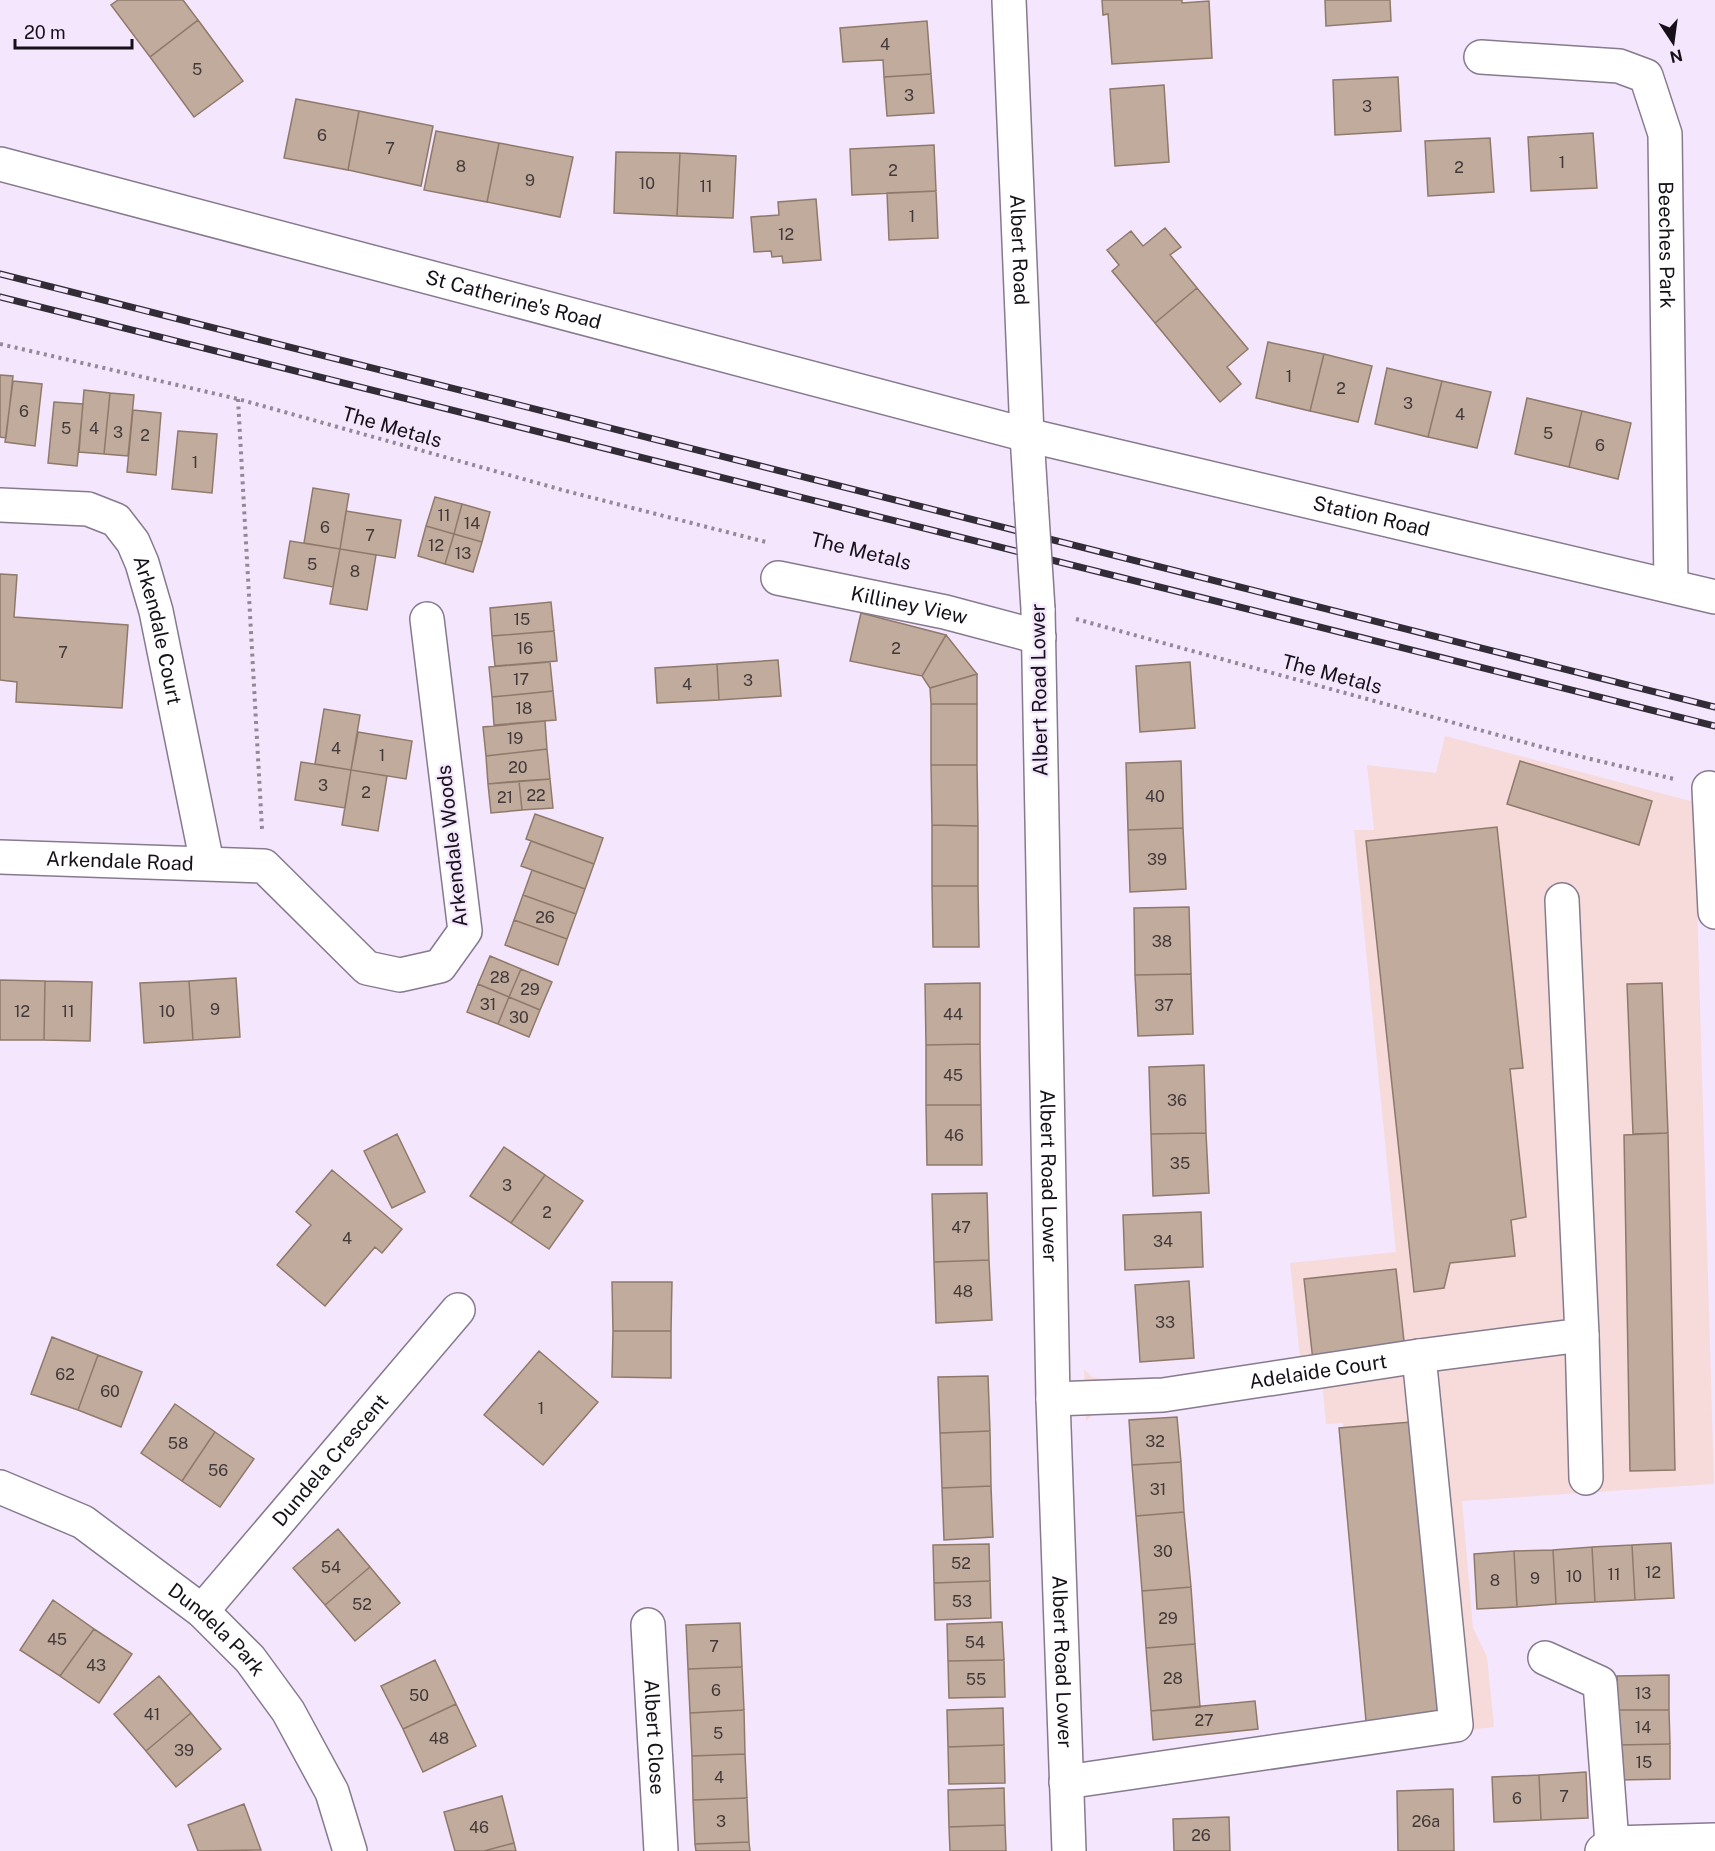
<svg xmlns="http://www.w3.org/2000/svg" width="1715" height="1851" viewBox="0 0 1715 1851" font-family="'Public Sans',sans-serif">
  <rect width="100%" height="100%" fill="#f4e6fd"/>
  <path fill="#f6dbda" d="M1445 736 1694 802 1714 1484 1462 1501 1473 1628 1487 1657 1494 1727 1449 1732 1445 1705 1367 1716 1343 1423 1326 1424 1322 1381 1096 1412 1086 1421 1084 1369 1092 1377 1102 1379 1192 1376 1300 1357 1290 1263 1396 1252 1354 830H1374L1367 765 1436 773Z"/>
  <path fill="#c1ab9c" stroke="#8f796b" stroke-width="1.5" d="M118 0H183L198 20 150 57 111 5Z
    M1102 0H1182V3L1209 1 1212 58 1112 64 1108 14 1103 15Z
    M1325 0H1390L1391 21 1326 26Z
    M198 20 243 81 194 117 150 57Z
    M927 21 931 74 884 77 883 60 843 62 840 28Z
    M931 74 934 113 887 116 884 77Z
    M1398 77 1401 131 1335 135 1333 80Z
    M1164 85 1169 162 1115 166 1110 89Z
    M296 99 359 111 348 170 284 158Z
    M359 111 433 126 421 186 348 170Z
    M436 131 499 143 487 202 424 190Z
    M1593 133 1597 188 1531 191 1528 137Z
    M1490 138 1494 192 1428 196 1425 141Z
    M499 143 573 157 560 217 487 202Z
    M934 145 936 191 852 195 850 149Z
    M616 152 680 153 677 216 614 213Z
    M680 153 736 156 733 218 677 216Z
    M936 191 938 238 889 240 887 193Z
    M816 199 821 260 783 263 782 256 772 257 771 251 754 252 751 217 779 215 778 202Z
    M1165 228 1181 247 1170 255 1197 288 1155 323 1112 271 1119 265 1107 250 1131 231 1143 246Z
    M1197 288 1248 349 1227 367 1241 384 1220 402 1155 323Z
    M1268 342 1324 354 1310 411 1256 398Z
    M1324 354 1372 366 1358 422 1310 411Z
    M1387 368 1442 381 1428 437 1375 424Z
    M0 375 13 376 6 438 0 437Z
    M13 381 42 384 35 446 5 442Z
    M1442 381 1491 392 1477 448 1428 437Z
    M84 390 110 393 104 454 79 452Z
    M110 393 134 395 128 456 104 454Z
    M1527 398 1582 411 1569 467 1515 454Z
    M54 402 83 404 77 466 48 463Z
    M133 410 161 413 156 475 127 472Z
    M1582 411 1631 423 1618 479 1569 467Z
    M178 431 217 434 212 493 172 489Z
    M313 488 349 494 340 549 304 543Z
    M435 497 462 504 454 534 426 526Z
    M462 504 490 512 482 542 454 534Z
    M346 511 401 520 395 558 340 549Z
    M426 526 454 534 445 564 418 556Z
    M454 534 482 542 473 572 445 564Z
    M290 541 340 549 333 587 284 578Z
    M340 549 376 555 367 610 330 604Z
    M0 574 17 575 14 617 128 625 122 708 16 702 17 682 0 680Z
    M551 602 554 631 492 636 490 608Z
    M861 613 946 635 922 676 850 661Z
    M554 631 557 661 495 666 492 636Z
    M946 635 977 674 930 688 922 676Z
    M778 660 781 696 719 700 717 664Z
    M550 662 553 691 492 697 489 667Z
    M1190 662 1195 728 1140 732 1136 666Z
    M717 664 719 700 657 703 655 668Z
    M977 674V704H931L930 688Z
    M553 691 556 720 494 725 492 697Z
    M931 704H977V765H931Z
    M324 709 360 715 351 770 315 764Z
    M545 721 547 749 486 756 483 727Z
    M358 732 412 741 406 779 351 770Z
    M547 749 550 779 488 784 486 756Z
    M1181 761 1183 828 1128 830 1126 763Z
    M1520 761 1652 801 1639 845 1507 804Z
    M301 762 351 770 345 808 295 800Z
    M931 765H977L978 826 932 825Z
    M351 770 387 776 378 831 342 825Z
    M550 779 553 808 522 810 519 781Z
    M519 781 522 810 491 813 488 784Z
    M535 814 603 838 594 864 526 839Z
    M932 825 978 826V886H932Z
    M1497 827 1523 1068 1510 1069 1526 1217 1511 1220 1515 1256 1450 1263 1444 1288 1414 1292 1366 841Z
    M1183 828 1186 889 1130 892 1128 830Z
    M531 841 594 864 585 889 521 866Z
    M532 870 585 889 576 914 523 895Z
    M932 886H978L979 947H933Z
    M523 895 576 914 567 939 514 920Z
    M1189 907 1191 974 1135 975 1134 908Z
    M514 920 567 939 558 965 505 945Z
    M490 956 521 969 509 997 478 984Z
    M521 969 552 982 540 1010 509 997Z
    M1191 974 1193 1034 1138 1036 1135 975Z
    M236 978 240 1037 193 1040 189 981Z
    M0 980 45 981 44 1040H0Z
    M45 981 92 982 90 1041 44 1040Z
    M189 981 193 1040 144 1043 140 983Z
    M980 983V1044L926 1045 925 984Z
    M1662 983 1668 1133 1633 1134 1627 984Z
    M478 984 509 997 498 1024 467 1012Z
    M509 997 540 1010 529 1037 498 1024Z
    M980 1044 981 1105H926V1045Z
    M1204 1065 1206 1133 1151 1134 1149 1067Z
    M926 1105H981L982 1165H927Z
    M1206 1133 1209 1193 1153 1196 1151 1134Z
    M1668 1133 1675 1470 1630 1471 1624 1135Z
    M397 1134 425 1192 392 1208 364 1151Z
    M504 1147 545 1175 511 1223 470 1196Z
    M332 1170 402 1229 382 1253 375 1247 325 1306 277 1265 311 1225 296 1212Z
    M545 1175 583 1201 549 1249 511 1223Z
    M987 1193 989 1260 934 1262 932 1194Z
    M1201 1212 1203 1267 1125 1270 1123 1215Z
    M989 1260 992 1320 936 1323 934 1262Z
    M1396 1269 1405 1350 1313 1361 1304 1279Z
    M1189 1281 1194 1358 1140 1362 1135 1285Z
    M612 1282H672L671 1331H613Z
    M613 1331H671V1378L612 1377Z
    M52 1337 98 1355 78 1410 31 1394Z
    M539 1351 598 1402 543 1465 484 1415Z
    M98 1355 142 1372 121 1427 78 1410Z
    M988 1376 990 1431 940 1433 938 1377Z
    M175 1404 215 1432 182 1481 141 1453Z
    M1177 1417 1181 1462 1132 1465 1129 1420Z
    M1411 1422 1438 1715 1366 1721 1339 1428Z
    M990 1431 991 1486 942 1488 940 1433Z
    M215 1432 254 1459 220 1507 182 1481Z
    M1181 1462 1184 1512 1136 1516 1132 1465Z
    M991 1486 993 1537 944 1540 942 1488Z
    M1184 1512 1191 1587 1142 1591 1136 1516Z
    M338 1529 370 1567 325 1605 293 1568Z
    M1671 1543 1674 1598 1635 1600 1632 1545Z
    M989 1544 990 1581 934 1583 933 1545Z
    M1632 1545 1635 1600 1595 1602 1592 1547Z
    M1592 1547 1595 1602 1556 1604 1553 1550Z
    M1553 1550 1556 1604 1517 1607 1514 1551Z
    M1514 1551 1517 1607 1477 1609 1474 1554Z
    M370 1567 400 1603 355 1641 325 1605Z
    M990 1581 991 1618 935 1620 934 1583Z
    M1191 1587 1195 1644 1146 1648 1142 1591Z
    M53 1600 94 1629 60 1676 20 1650Z
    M1002 1622 1004 1660 948 1661 947 1624Z
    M740 1623 742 1667 688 1669 686 1625Z
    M94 1629 132 1654 99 1703 60 1676Z
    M1195 1644 1200 1707 1151 1711 1146 1648Z
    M435 1660 456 1704 403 1729 381 1686Z
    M1004 1660 1005 1697 949 1698 948 1661Z
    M742 1667 744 1710 690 1713 688 1669Z
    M1669 1675V1710H1617V1676Z
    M159 1676 191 1713 146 1751 114 1714Z
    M1255 1701 1258 1729 1153 1740 1151 1711Z
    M456 1704 476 1746 423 1772 403 1729Z
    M1003 1708 1004 1745 948 1747 947 1710Z
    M744 1710 745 1754 692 1756 690 1713Z
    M1617 1710H1669L1670 1744 1617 1745Z
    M191 1713 221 1749 176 1787 146 1751Z
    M1670 1744V1779L1618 1780 1617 1745Z
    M1004 1745 1005 1783 949 1784 948 1747Z
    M745 1754 747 1798 693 1800 692 1756Z
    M1586 1772 1588 1818 1541 1820 1539 1775Z
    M1539 1775 1541 1820 1494 1822 1492 1777Z
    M1004 1788 1005 1825 949 1827 948 1790Z
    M1453 1789 1454 1851H1398L1397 1791Z
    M502 1796 514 1843 484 1851H455L444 1812Z
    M747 1798 749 1842 695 1844 693 1800Z
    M244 1804 261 1850 198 1851 188 1825Z
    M1229 1817 1230 1851H1174L1173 1819Z
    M1005 1825 1006 1851H950L949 1827Z
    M749 1842 750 1851H696L695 1844Z
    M514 1843 516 1851H484Z"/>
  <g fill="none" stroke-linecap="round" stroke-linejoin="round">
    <g stroke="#867a8e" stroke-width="36">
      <g id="minor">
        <path id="s1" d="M1009 0 1027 435 1031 500"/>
        <path id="s2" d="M1481 57 1619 66 1646 76 1665 134 1671 586"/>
        <path id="s3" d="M0 164 1027 435 1715 597"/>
        <path id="s4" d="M0 505 88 509 116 520 133 542 142 563 156 611 207 863"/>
        <path id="s5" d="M778 578 945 612 1039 637"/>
        <path id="s6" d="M1038 609 1053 1399 1069 1851"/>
        <path d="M1709 788 1715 912"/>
        <path id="s7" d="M0 857 264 866 367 968 400 975 440 966 465 931 427 619"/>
        <path d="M1582 1335 1586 1478"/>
        <path id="s8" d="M1053 1399 1163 1395 1419 1356 1582 1335 1562 900"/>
        <path id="s9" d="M0 1487 83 1522 202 1611 250 1659 288 1711 332 1792 350 1851"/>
        <path id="s10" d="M202 1611 458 1310"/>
        <path id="s11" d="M648 1625 661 1851"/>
        <path d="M1545 1658 1600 1683 1612 1843"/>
        <path d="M1066 1782 1456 1725 1419 1356"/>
        <path d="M1602 1851 1612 1843 1715 1840"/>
      </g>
    </g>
    <path stroke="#938899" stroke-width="4" stroke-dasharray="3 4.5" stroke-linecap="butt" d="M0 344 238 399 566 491 766 542
      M238 399 262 829
      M1076 619 1549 749 1674 779"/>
    <use href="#minor" stroke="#fff" stroke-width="33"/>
    <g stroke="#322c36" stroke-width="7">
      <path id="rail" d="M0 274 1715 707
        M0 297 1715 726"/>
    </g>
    <use href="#rail" stroke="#f4e6fd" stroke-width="4.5" stroke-dasharray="14" stroke-linecap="butt"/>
    <g stroke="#867a8e" stroke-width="36" stroke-linecap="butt">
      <path id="minor-bridge" d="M1031 500 1038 609"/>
    </g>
    <use href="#minor-bridge" stroke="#fff" stroke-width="33"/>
  </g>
  <g text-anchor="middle" stroke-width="4.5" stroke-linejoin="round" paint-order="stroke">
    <g font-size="16" fill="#41383a">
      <text x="885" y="50">4</text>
      <text x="197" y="75">5</text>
      <text x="909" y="101">3</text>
      <text x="1367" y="112">3</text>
      <text x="322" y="141">6</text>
      <text x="390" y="154">7</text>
      <text x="1562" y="168">1</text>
      <text x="461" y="172">8</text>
      <text x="1459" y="173">2</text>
      <text x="893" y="176">2</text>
      <text x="530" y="186">9</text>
      <text x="647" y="189">10</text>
      <text x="706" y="192">11</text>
      <text x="912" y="222">1</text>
      <text x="786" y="240">12</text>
      <text x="1289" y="382">1</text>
      <text x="1341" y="394">2</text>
      <text x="1408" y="409">3</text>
      <text x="24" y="417">6</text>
      <text x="1460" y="420">4</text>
      <text x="66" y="434">5</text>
      <text x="94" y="434">4</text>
      <text x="118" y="438">3</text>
      <text x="1548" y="439">5</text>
      <text x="145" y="441">2</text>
      <text x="1600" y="451">6</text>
      <text x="195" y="468">1</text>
      <text x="444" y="521">11</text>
      <text x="472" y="529">14</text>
      <text x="325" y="533">6</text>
      <text x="370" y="541">7</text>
      <text x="436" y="551">12</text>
      <text x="463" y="559">13</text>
      <text x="312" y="570">5</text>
      <text x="355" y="577">8</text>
      <text x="522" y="625">15</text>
      <text x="525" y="654">16</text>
      <text x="896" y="654">2</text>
      <text x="63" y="658">7</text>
      <text x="521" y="685">17</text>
      <text x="748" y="686">3</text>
      <text x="687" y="690">4</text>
      <text x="524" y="714">18</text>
      <text x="515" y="744">19</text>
      <text x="336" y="754">4</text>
      <text x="382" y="761">1</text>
      <text x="518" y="773">20</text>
      <text x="323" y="791">3</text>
      <text x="366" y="798">2</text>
      <text x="536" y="801">22</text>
      <text x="1155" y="802">40</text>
      <text x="505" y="803">21</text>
      <text x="1157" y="865">39</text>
      <text x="545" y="923">26</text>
      <text x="1162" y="947">38</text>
      <text x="500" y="983">28</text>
      <text x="530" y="995">29</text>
      <text x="488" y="1010">31</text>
      <text x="1164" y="1011">37</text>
      <text x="215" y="1015">9</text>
      <text x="22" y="1017">12</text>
      <text x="68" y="1017">11</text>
      <text x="167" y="1017">10</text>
      <text x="953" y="1020">44</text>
      <text x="519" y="1023">30</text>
      <text x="953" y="1081">45</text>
      <text x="1177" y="1106">36</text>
      <text x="954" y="1141">46</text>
      <text x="1180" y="1169">35</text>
      <text x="507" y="1191">3</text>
      <text x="547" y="1218">2</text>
      <text x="961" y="1233">47</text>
      <text x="347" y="1244">4</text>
      <text x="1163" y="1247">34</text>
      <text x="963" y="1297">48</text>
      <text x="1165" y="1328">33</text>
      <text x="65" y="1380">62</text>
      <text x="110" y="1397">60</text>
      <text x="541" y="1414">1</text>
      <text x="1155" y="1447">32</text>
      <text x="178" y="1449">58</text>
      <text x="218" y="1476">56</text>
      <text x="1158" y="1495">31</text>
      <text x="1163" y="1557">30</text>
      <text x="961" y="1569">52</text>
      <text x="331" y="1573">54</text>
      <text x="1653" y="1578">12</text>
      <text x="1614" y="1580">11</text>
      <text x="1574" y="1582">10</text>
      <text x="1535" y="1584">9</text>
      <text x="1495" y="1586">8</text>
      <text x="962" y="1607">53</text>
      <text x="362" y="1610">52</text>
      <text x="1168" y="1624">29</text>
      <text x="57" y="1645">45</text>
      <text x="975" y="1648">54</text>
      <text x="714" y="1652">7</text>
      <text x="96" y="1671">43</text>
      <text x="1173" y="1684">28</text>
      <text x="976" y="1685">55</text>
      <text x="716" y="1696">6</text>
      <text x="1643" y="1699">13</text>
      <text x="419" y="1701">50</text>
      <text x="152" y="1720">41</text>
      <text x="1204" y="1726">27</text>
      <text x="1643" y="1733">14</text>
      <text x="718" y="1739">5</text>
      <text x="439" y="1744">48</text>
      <text x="184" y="1756">39</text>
      <text x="1644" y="1768">15</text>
      <text x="719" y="1783">4</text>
      <text x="1564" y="1802">7</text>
      <text x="1517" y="1804">6</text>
      <text x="721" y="1827">3</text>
      <text x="1426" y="1827">26a</text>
      <text x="479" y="1833">46</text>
      <text x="1201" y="1841">26</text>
    </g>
    <g font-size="20" fill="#161119" stroke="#f4e6fd">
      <text dy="7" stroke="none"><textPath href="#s2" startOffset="339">Beeches Park</textPath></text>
      <text dy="7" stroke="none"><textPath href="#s1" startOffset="250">Albert Road</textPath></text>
      <text dy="7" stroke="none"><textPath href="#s3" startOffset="531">St Catherine's Road</textPath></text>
      <text transform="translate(392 427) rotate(16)" y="7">The Metals</text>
      <text dy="7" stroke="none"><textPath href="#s3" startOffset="1416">Station Road</textPath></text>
      <text transform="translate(861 551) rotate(14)" y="7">The Metals</text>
      <text dy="7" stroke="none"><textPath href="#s5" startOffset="134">Killiney View</textPath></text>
      <text dy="7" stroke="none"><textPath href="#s4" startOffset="238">Arkendale Court</textPath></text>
      <text transform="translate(1332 674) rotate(15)" y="7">The Metals</text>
      <text transform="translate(1039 690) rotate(-91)" y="7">Albert Road Lower</text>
      <text transform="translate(452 846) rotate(-96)" y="7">Arkendale Woods</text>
      <text dy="7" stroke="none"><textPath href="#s7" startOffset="120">Arkendale Road</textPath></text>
      <text dy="7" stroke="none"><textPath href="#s6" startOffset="567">Albert Road Lower</textPath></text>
      <text dy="7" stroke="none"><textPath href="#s8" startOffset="267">Adelaide Court</textPath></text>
      <text dy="7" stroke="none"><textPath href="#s10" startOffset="198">Dundela Crescent</textPath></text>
      <text dy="7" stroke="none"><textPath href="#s9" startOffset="262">Dundela Park</textPath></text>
      <text dy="7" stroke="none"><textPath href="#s6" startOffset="1053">Albert Road Lower</textPath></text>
      <text dy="7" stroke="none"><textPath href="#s11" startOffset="112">Albert Close</textPath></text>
    </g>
  </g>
  <g transform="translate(1673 42) rotate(167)" stroke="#f4e6fd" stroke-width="4.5" paint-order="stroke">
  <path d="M0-4.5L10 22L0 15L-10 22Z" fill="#161119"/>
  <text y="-9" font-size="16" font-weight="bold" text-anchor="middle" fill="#161119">N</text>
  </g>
  <path d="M15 39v9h117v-9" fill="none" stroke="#161119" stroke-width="3"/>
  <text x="24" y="39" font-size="18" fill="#161119" stroke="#f4e6fd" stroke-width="4.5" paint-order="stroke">20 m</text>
</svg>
